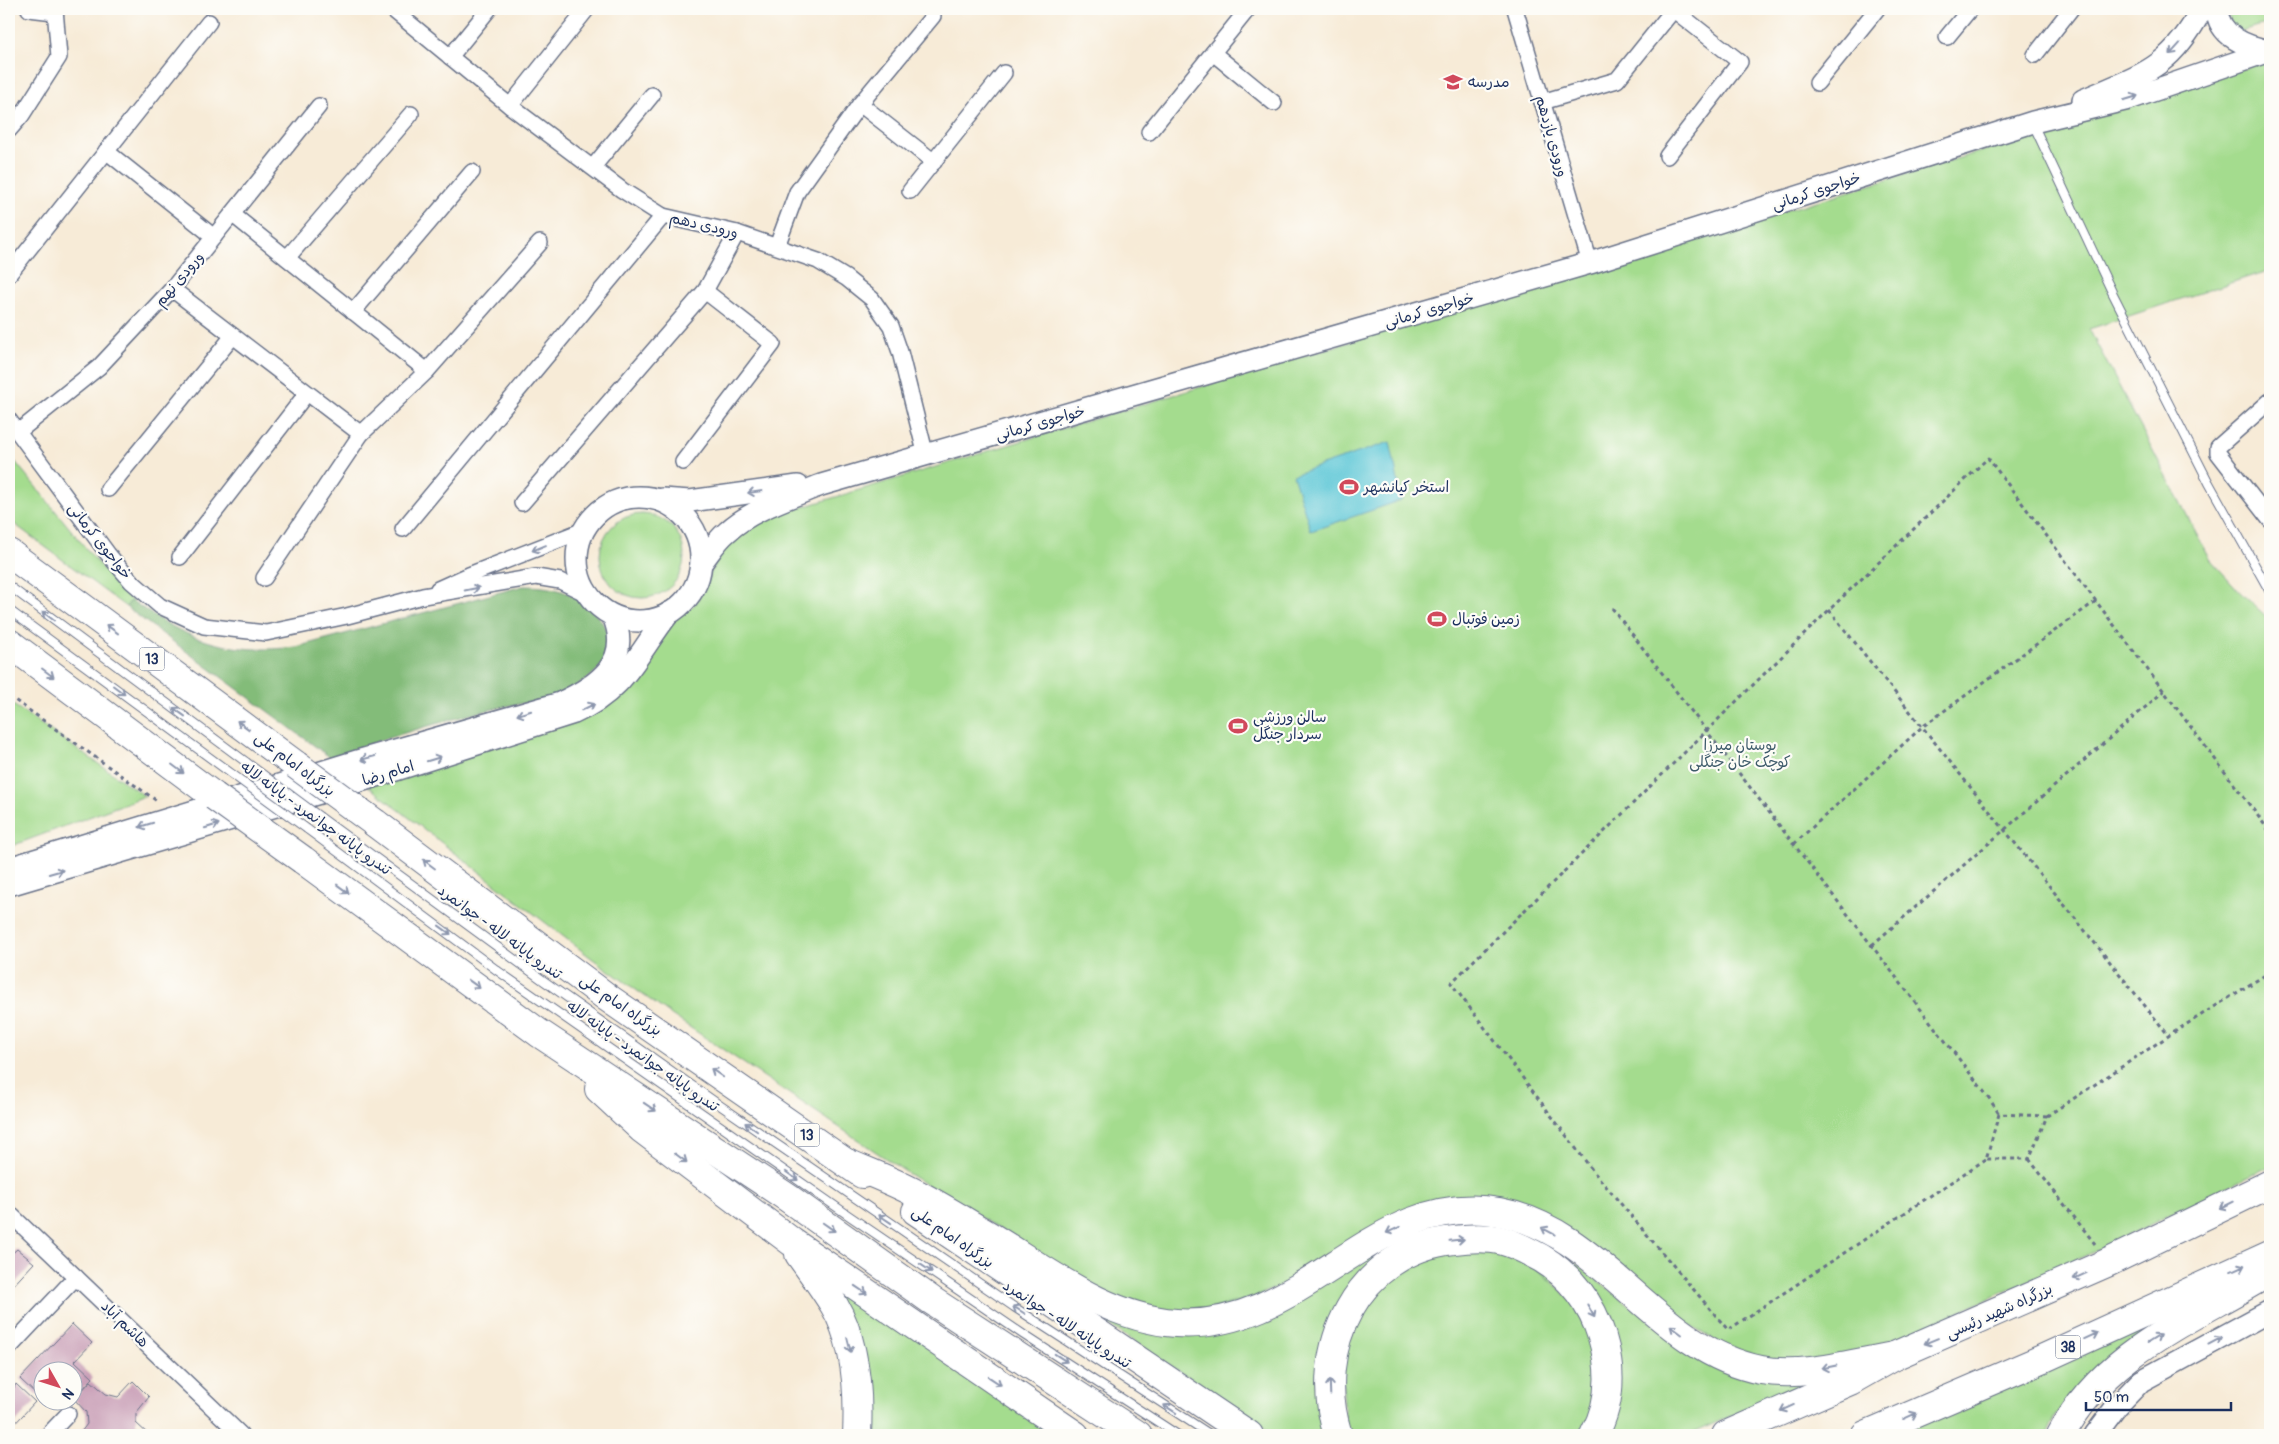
<svg xmlns="http://www.w3.org/2000/svg" width="2279" height="1444" viewBox="0 0 2279 1444" font-family="Pangolin,'Playpen Sans Arabic',sans-serif">
	<rect width="100%" height="100%" fill="#fdfcf7"/>
	<filter id="ink" filterUnits="userSpaceOnUse"><feTurbulence type="fractalNoise" baseFrequency=".02" numOctaves="2"/><feDisplacementMap in="SourceGraphic" scale="10" xChannelSelector="R" yChannelSelector="G"/><feConvolveMatrix kernelMatrix="1 2 1 2 8 2 1 2 1" color-interpolation-filters="sRGB"/></filter>
	<filter id="wash" filterUnits="userSpaceOnUse"><feTurbulence type="fractalNoise" baseFrequency=".0096" numOctaves="4" result="noise"/><feDisplacementMap in="SourceGraphic" scale="20" xChannelSelector="R" yChannelSelector="G"/><feGaussianBlur stdDeviation="1.12" result="paint"/><feColorMatrix in="noise" values="0 0 0 0 0 0 0 0 0 0 0 0 0 0 0 0 0 1.4 0 .05"/><feComposite in="paint" operator="in"/></filter>
	<g filter="url(#wash)">
		<rect width="100%" height="100%" fill="#f7ebd7"/>
		<g fill="#a4dc8e" stroke="#608676">
			<polygon points="2228,9 2270,9 2270,23 2240,31 2234,29 2227,12"/>
			<path d="M2270 60V270L2089 329 2210 559 2242 594 2270 620V1166L2096 1251 1876 1349 1813 1364 1738 1355 1499 1204 1307 1275 1208 1316 1126 1306 909 1174 667 1012 590 957 368 786 523 736 694 605C709 587 711 561 727 544 737 534 752 527 763 519L2019 140Z"/>
			<polygon points="9,454 107,574 131,600 126,607 9,520"/>
			<circle cx="642" cy="556" r="42"/>
			<polygon points="9,702 145,796 9,847"/>
			<polygon points="1451,1218 1533,1231 1656,1325 1824,1375 1688,1435 1601,1435 1601,1311 1470,1229 1346,1301 1330,1435 1276,1435 1080,1306 1146,1326 1323,1279"/>
			<polygon points="1452,1247 1524,1257 1580,1307 1601,1374 1587,1435 1346,1435 1340,1348 1372,1287"/>
			<polygon points="822,1271 1064,1435 864,1435"/>
			<polygon points="2212,1290 2076,1390 2056,1416 2047,1435 1892,1435"/>
		</g>
		<path fill="#83bc79" stroke="#4f766c" d="M523 586C546 586 568 589 586 605 636 647 596 682 550 698 538 702 525 703 513 705 492 709 471 714 450 720 410 731 370 743 331 758L126 607 131 600C186 640 227 655 296 647Z"/>
		<polygon fill="#5dc7d7" stroke="#3c7b9a" points="1390,442 1402,500 1311,531 1293,475"/>
		<g id="blocks">
			<g fill="#c89db6">
				<polygon points="17,1249 34,1263 9,1290 9,1256"/>
				<polygon points="72,1324 92,1343 75,1361 93,1378 75,1397 72,1395 72,1372 42,1372 42,1390 37,1395 20,1379"/>
				<polygon points="91,1381 106,1394 118,1397 133,1381 149,1397 136,1413 136,1423 149,1435 85,1435 81,1432 87,1424 86,1412 74,1399"/>
				<polygon points="16,1384 35,1402 9,1430 9,1391 11,1393"/>
			</g>
		</g>
	</g>
	<g filter="url(#ink)">
		<use href="#blocks" fill-opacity="0" stroke="#687188" stroke-width="1"/>
		<g fill="none" stroke-linecap="round" stroke-linejoin="round">
			<g stroke="#687188" stroke-width="10">
				<g id="lane">
					<polyline points="2033,124 2112,292 2209,483 2270,592"/>
					<polyline points="9,586 246,762"/>
					<polyline points="9,610 232,774"/>
					<polyline points="320,817 544,981 721,1106 1014,1307 1211,1435"/>
					<polyline points="307,829 498,971 848,1215 1024,1335 1178,1435"/>
				</g>
			</g>
			<g stroke="#687188" stroke-width="18">
				<g id="street">
					<polyline points="29,9 54,12"/>
					<polyline points="392,9 510,106 622,190 663,216 737,233 818,261 846,278 872,299 891,326 900,352 926,456"/>
					<polyline points="1515,9 1590,263"/>
					<polyline points="1947,37 1970,9"/>
					<polyline points="1213,53 1274,103"/>
					<polyline points="2035,55 2071,9"/>
					<polyline points="450,57 489,9"/>
					<polyline points="1817,83 1877,9"/>
					<polyline points="1542,102 1617,80 1674,9"/>
					<polyline points="860,104 934,162"/>
					<polyline points="510,106 587,9"/>
					<polyline points="9,130 22,115 59,57 55,9"/>
					<polyline points="1149,132 1248,9"/>
					<polyline points="106,151 214,237"/>
					<polyline points="1667,156 1740,62 1674,10"/>
					<polyline points="593,167 652,95"/>
					<polyline points="910,191 1004,73"/>
					<polyline points="232,214 427,371 361,434 264,578"/>
					<polyline points="777,246 797,192 860,104 933,16"/>
					<polyline points="287,258 411,114"/>
					<polyline points="9,274 209,22"/>
					<polyline points="172,289 361,434"/>
					<polyline points="353,312 472,172"/>
					<polyline points="427,371 540,243"/>
					<polyline points="2270,401 2218,447 2218,453 2270,520"/>
					<polyline points="9,420 108,554 131,581 160,606 204,626 266,633 347,616 423,596 536,577 560,581 587,594"/>
					<polyline points="18,432 99,367 172,289 319,106"/>
					<polyline points="683,462 773,344 705,291"/>
					<polyline points="108,489 233,336"/>
					<polyline points="522,503 705,291 737,233"/>
					<polyline points="403,529 663,216"/>
					<polyline points="180,557 307,393"/>
					<polyline points="438,589 469,575 584,530"/>
					<polyline points="9,1213 241,1435"/>
					<polyline points="9,1348 76,1277"/>
					<polyline points="48,1435 68,1414"/>
				</g>
			</g>
			<g stroke="#687188" stroke-width="24">
				<g id="secondary">
					<path d="M2217 9C2218 36 2246 47 2270 51"/>
					<path d="M2083 100C2143 74 2170 69 2202 9"/>
					<circle cx="639" cy="559" r="62"/>
					<polyline points="662,499 690,501 798,486"/>
					<path d="M702 562C710 552 717 540 727 532 752 509 789 498 821 485L1590 263 2033 122 2129 99 2269 51"/>
					<path d="M9 868 357 761 560 703C597 686 633 662 613 616"/>
					<path d="M9 885 377 776 574 713C625 691 637 654 669 613"/>
					<polyline points="2095,1435 2116,1407 2141,1381 2270,1311"/>
				</g>
			</g>
			<g stroke="#687188" stroke-width="30">
				<g id="highway">
					<polyline points="9,553 296,765"/>
					<polyline points="9,643 214,796"/>
					<polyline points="375,823 608,998 862,1174"/>
					<polyline points="303,860 539,1033 788,1198 931,1300 1138,1435"/>
					<polyline points="599,1089 642,1129 792,1242 1075,1435"/>
					<path d="M847 1163C871 1173 895 1182 917 1194 939 1205 961 1219 983 1232 1043 1267 1104 1318 1176 1323 1304 1332 1374 1189 1499 1212 1604 1231 1656 1350 1761 1370 1805 1378 1851 1363 1894 1356"/>
					<polyline points="916,1211 1249,1435"/>
					<path d="M799 1254C811 1271 823 1287 834 1305 856 1342 859 1393 857 1435"/>
					<path d="M1338 1435C1310 1349 1358 1250 1454 1240 1470 1238 1487 1237 1503 1241 1516 1244 1529 1252 1541 1258 1570 1275 1592 1304 1602 1337 1612 1370 1611 1404 1594 1435"/>
					<polyline points="1726,1435 1850,1381 1894,1356 2109,1262 2270,1184"/>
					<polyline points="1865,1435 2042,1359 2270,1255"/>
					<path d="M2061 1435C2102 1356 2183 1323 2256 1280L2270 1269"/>
				</g>
			</g>
			<g stroke="#687188" stroke-width="3" stroke-dasharray="4 4" stroke-linecap="butt">
				<polyline points="1612,608 1989,1098 1999,1114"/>
				<polyline points="1829,610 2169,1036"/>
				<polyline points="9,696 157,801"/>
				<polyline points="1794,844 1922,727 2096,601"/>
				<polyline points="1872,945 2164,691"/>
				<polyline points="2047,1116 1999,1114 1986,1159 2029,1159 2047,1116 2182,1027 2270,972"/>
				<polyline points="1986,1159 1728,1330 1593,1171 1451,983 1829,610 1988,458 2270,832"/>
				<polyline points="2029,1159 2095,1244"/>
			</g>
			<use href="#lane" stroke="#fff" stroke-width="8"/>
			<use href="#street" stroke="#fff" stroke-width="15"/>
			<use href="#secondary" stroke="#fff" stroke-width="21"/>
			<use href="#highway" stroke="#fff" stroke-width="28"/>
			<g stroke="#687188" stroke-width="10" stroke-linecap="butt">
				<g id="lane-bridge">
					<polyline points="246,762 320,817"/>
					<polyline points="232,774 307,829"/>
				</g>
			</g>
			<g stroke="#687188" stroke-width="30" stroke-linecap="butt">
				<g id="highway-bridge">
					<polyline points="296,765 375,823"/>
					<polyline points="214,796 303,860"/>
				</g>
			</g>
			<use href="#lane-bridge" stroke="#fff" stroke-width="8"/>
			<use href="#highway-bridge" stroke="#fff" stroke-width="28"/>
		</g>
		<defs><path id="oneway-shaft" d="M-6 0H5M1.5-3L5.5 0L1.5 3" fill="none" stroke-width="1.6" stroke-linecap="round" stroke-linejoin="round" transform="scale(1.25)"/></defs>
		<g stroke="#8d97ae">
			<use href="#oneway-shaft" transform="translate(2175 49) rotate(132)"/>
			<use href="#oneway-shaft" transform="translate(2131 98) rotate(-17)"/>
			<use href="#oneway-shaft" transform="translate(755 492) rotate(172)"/>
			<use href="#oneway-shaft" transform="translate(539 548) rotate(158)"/>
			<use href="#oneway-shaft" transform="translate(472 589) rotate(-11)"/>
			<use href="#oneway-shaft" transform="translate(48 616) rotate(-143)"/>
			<use href="#oneway-shaft" transform="translate(112 629) rotate(-144)"/>
			<use href="#oneway-shaft" transform="translate(48 673) rotate(37)"/>
			<use href="#oneway-shaft" transform="translate(119 690) rotate(37)"/>
			<use href="#oneway-shaft" transform="translate(588 707) rotate(-26)"/>
			<use href="#oneway-shaft" transform="translate(179 712) rotate(-144)"/>
			<use href="#oneway-shaft" transform="translate(524 713) rotate(163)"/>
			<use href="#oneway-shaft" transform="translate(243 725) rotate(-144)"/>
			<use href="#oneway-shaft" transform="translate(368 758) rotate(165)"/>
			<use href="#oneway-shaft" transform="translate(434 759) rotate(-17)"/>
			<use href="#oneway-shaft" transform="translate(178 769) rotate(37)"/>
			<use href="#oneway-shaft" transform="translate(146 825) rotate(163)"/>
			<use href="#oneway-shaft" transform="translate(212 826) rotate(-17)"/>
			<use href="#oneway-shaft" transform="translate(429 864) rotate(-143)"/>
			<use href="#oneway-shaft" transform="translate(56 872) rotate(-16)"/>
			<use href="#oneway-shaft" transform="translate(343 889) rotate(36)"/>
			<use href="#oneway-shaft" transform="translate(445 930) rotate(36)"/>
			<use href="#oneway-shaft" transform="translate(474 984) rotate(36)"/>
			<use href="#oneway-shaft" transform="translate(717 1073) rotate(-145)"/>
			<use href="#oneway-shaft" transform="translate(650 1107) rotate(34)"/>
			<use href="#oneway-shaft" transform="translate(751 1127) rotate(-145)"/>
			<use href="#oneway-shaft" transform="translate(681 1158) rotate(37)"/>
			<use href="#oneway-shaft" transform="translate(792 1176) rotate(35)"/>
			<use href="#oneway-shaft" transform="translate(2226 1205) rotate(154)"/>
			<use href="#oneway-shaft" transform="translate(885 1219) rotate(-146)"/>
			<use href="#oneway-shaft" transform="translate(829 1227) rotate(35)"/>
			<use href="#oneway-shaft" transform="translate(1393 1230) rotate(156)"/>
			<use href="#oneway-shaft" transform="translate(1548 1231) rotate(-152)"/>
			<use href="#oneway-shaft" transform="translate(1457 1240) rotate(-6)"/>
			<use href="#oneway-shaft" transform="translate(926 1268) rotate(34)"/>
			<use href="#oneway-shaft" transform="translate(2238 1268) rotate(-24)"/>
			<use href="#oneway-shaft" transform="translate(2080 1276) rotate(156)"/>
			<use href="#oneway-shaft" transform="translate(861 1290) rotate(34)"/>
			<use href="#oneway-shaft" transform="translate(1019 1310) rotate(-148)"/>
			<use href="#oneway-shaft" transform="translate(1591 1311) rotate(61)"/>
			<use href="#oneway-shaft" transform="translate(1676 1330) rotate(-143)"/>
			<use href="#oneway-shaft" transform="translate(2091 1336) rotate(-24)"/>
			<use href="#oneway-shaft" transform="translate(2154 1339) rotate(-32)"/>
			<use href="#oneway-shaft" transform="translate(1931 1341) rotate(158)"/>
			<use href="#oneway-shaft" transform="translate(2215 1341) rotate(-28)"/>
			<use href="#oneway-shaft" transform="translate(849 1345) rotate(76)"/>
			<use href="#oneway-shaft" transform="translate(1061 1358) rotate(33)"/>
			<use href="#oneway-shaft" transform="translate(1829 1367) rotate(169)"/>
			<use href="#oneway-shaft" transform="translate(995 1381) rotate(34)"/>
			<use href="#oneway-shaft" transform="translate(1330 1387) rotate(-92)"/>
			<use href="#oneway-shaft" transform="translate(1787 1408) rotate(156)"/>
			<use href="#oneway-shaft" transform="translate(1170 1409) rotate(-147)"/>
			<use href="#oneway-shaft" transform="translate(1910 1416) rotate(-24)"/>
		</g>
	</g>
	<defs>
		<g id="school-bare" transform="scale(1.5)"><path d="M0-5L7-2L0 1L-7-2ZM-4 1L0 2.5L4 1V4Q0 6-4 4Z" fill="#d1495b" stroke="#fdfcf7" stroke-width="2.5" paint-order="stroke"/></g>
		<g id="stadium-bare" transform="scale(1.5)"><path d="M0-5a6.5 5 0 1 0 0 10a6.5 5 0 1 0 0-10ZM-3.5-1.8h7v3.6h-7Z" fill="#d1495b" stroke="#fdfcf7" stroke-width="2.5" paint-order="stroke"/></g>
	</defs>
	<g fill-rule="evenodd">
		<use href="#school-bare" x="1453" y="82"/>
		<use href="#stadium-bare" x="1349" y="487"/>
		<use href="#stadium-bare" x="1437" y="619"/>
		<use href="#stadium-bare" x="1238" y="726"/>
	</g>
	<g text-anchor="middle" stroke-width="4.5" stroke-linejoin="round" paint-order="stroke">
		<g fill="#fdfcf7" stroke="#5f6c8c" stroke-width="1">
			<rect x="139.5" y="647.5" width="25" height="23" rx="4"/>
			<rect x="794.5" y="1123.5" width="25" height="23" rx="4"/>
			<rect x="2055.5" y="1335.5" width="25" height="23" rx="4"/>
		</g>
		<g font-size="14" font-weight="bold" fill="#1b2f5e">
			<text x="152" y="664">13</text>
			<text x="807" y="1140">13</text>
			<text x="2068" y="1352">38</text>
		</g>
		<g font-size="15" fill="#1b2f5e" stroke="#fdfcf7" text-anchor="start">
			<text x="1468" y="87">مدرسه</text>
			<text x="1364" y="492">استخر کیانشهر</text>
			<text x="1452" y="624">زمین فوتبال</text>
			<text x="1253" y="722">سالن ورزشی<tspan x="1253" dy="17">سردار جنگل</tspan></text>
		</g>
		<g font-size="15" fill="#1b2f5e" stroke="#fdfcf7">
			<text transform="translate(1552 136) rotate(74)" y="5">ورودی یازدهم</text>
			<text transform="translate(1816 191) rotate(-18)" y="5">خواجوی کرمانی</text>
			<text transform="translate(704 225) rotate(13)" y="5">ورودی دهم</text>
			<text transform="translate(179 279) rotate(-50)" y="5">ورودی نهم</text>
			<text transform="translate(1429 310) rotate(-16)" y="5">خواجوی کرمانی</text>
			<text transform="translate(1040 423) rotate(-16)" y="5">خواجوی کرمانی</text>
			<text transform="translate(100 541) rotate(52)" y="5">خواجوی کرمانی</text>
			<text transform="translate(295 764) rotate(37)" y="5">بزرگراه امام علی</text>
			<text transform="translate(388 773) rotate(-17)" y="5">امام رضا</text>
			<text transform="translate(316 818) rotate(36)" y="5">تندرو پایانه جوانمرد - پایانه لاله</text>
			<text transform="translate(500 932) rotate(36)" y="5">تندرو پایانه لاله - جوانمرد</text>
			<text transform="translate(621 1005) rotate(35)" y="5">بزرگراه امام علی</text>
			<text transform="translate(643 1056) rotate(35)" y="5">تندرو پایانه جوانمرد - پایانه لاله</text>
			<text transform="translate(953 1237) rotate(35)" y="5">بزرگراه امام علی</text>
			<text transform="translate(1999 1311) rotate(-24)" y="5">بزرگراه شهید رئیسی</text>
			<text transform="translate(125 1324) rotate(44)" y="5">هاشم آباد</text>
			<text transform="translate(1067 1324) rotate(33)" y="5">تندرو پایانه لاله - جوانمرد</text>
		</g>
		<g font-size="15" fill="#3d5a6a" stroke="#fdfcf7">
			<text x="1740" y="750">بوستان میرزا<tspan x="1740" dy="17">کوچک خان جنگلی</tspan></text>
		</g>
	</g>
	<rect width="2279" height="1444" fill="none" stroke="#fdfcf7" stroke-width="30"/>
	<g transform="translate(58 1386) rotate(129)"><circle r="24" fill="#fdfcf7" stroke="#a3aaba"/>
	<path d="M0-4L9 19L0 12L-9 19Z" fill="#d1495b"/>
	<text y="-8" font-size="14" font-weight="bold" text-anchor="middle" fill="#1b2f5e">N</text>
	</g>
	<path d="M2086 1402v8h145v-8" fill="none" stroke="#1b2f5e" stroke-width="2.5"/>
	<text x="2094" y="1402" font-size="15" fill="#1b2f5e" stroke="#fdfcf7" stroke-width="4" paint-order="stroke">50 m</text>
</svg>
